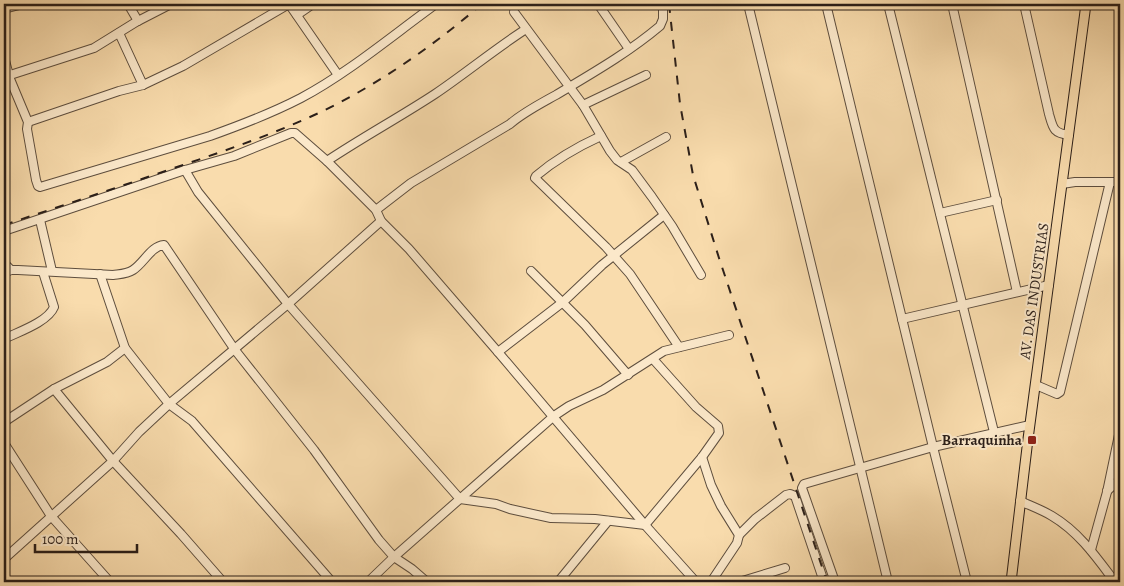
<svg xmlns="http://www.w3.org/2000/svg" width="1124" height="586" viewBox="0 0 1124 586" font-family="Alegreya,serif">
	<rect width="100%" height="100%" fill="#f9dcad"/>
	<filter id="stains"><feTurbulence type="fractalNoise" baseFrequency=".004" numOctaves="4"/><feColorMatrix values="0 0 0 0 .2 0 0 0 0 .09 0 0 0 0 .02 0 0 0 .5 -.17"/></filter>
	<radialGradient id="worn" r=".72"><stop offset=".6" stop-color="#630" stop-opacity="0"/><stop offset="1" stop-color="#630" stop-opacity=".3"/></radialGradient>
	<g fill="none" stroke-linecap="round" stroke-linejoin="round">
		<g stroke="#5e4e3e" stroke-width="10">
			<g id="minor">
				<polyline points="128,4 138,21"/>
				<polyline points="289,4 338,75"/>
				<polyline points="598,4 629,49"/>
				<polyline points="748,4 888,582"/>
				<polyline points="826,4 933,447 967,582"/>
				<polyline points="888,4 994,432"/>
				<polyline points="952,4 1017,292"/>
				<path d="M1024 4 1049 114C1053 128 1053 133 1069 135"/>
				<polyline points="4,9 23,4"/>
				<polyline points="514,12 583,105 610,151 617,160 632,170 652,197 672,226 701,275"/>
				<polyline points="297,15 313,4"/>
				<polyline points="119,33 143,85"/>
				<path d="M4 57 10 79 28 122 27 129 36 180 38 186 40 187 210 136C241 125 272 113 301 98 348 73 393 35 436 4"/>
				<polyline points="4,77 94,48 136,22 171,4"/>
				<polyline points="583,105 646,75"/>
				<polyline points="28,122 119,91 143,85 183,66 289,4"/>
				<path d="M601 136C577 147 556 159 536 176L535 178 606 247 630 274 679 347"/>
				<path d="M327 161C363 137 400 117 435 94 466 73 495 49 526 29"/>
				<polyline points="621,162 666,137"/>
				<polyline points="185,170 198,192 288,304 460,499 496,504 510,509 551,518 595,519 645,525 702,457 719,433 718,426 696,407 653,359"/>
				<polyline points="1062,184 1075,182 1120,182"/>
				<path d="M376 210 411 183 510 124C524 112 540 104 556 95 591 74 628 53 660 26L663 19V4"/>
				<polyline points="940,213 997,200"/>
				<polyline points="40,220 52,271"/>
				<polyline points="4,231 185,170 234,156 291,133 295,133 327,161 376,210 381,221 409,249 498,352 645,525 696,582"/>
				<polyline points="4,263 11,270"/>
				<polyline points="531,271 585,325 628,375"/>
				<path d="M4 273 11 270H18L113 275C120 274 127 274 133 270 144 263 151 246 164 245L235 350 314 450 379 540 394 557 412 569 427 582"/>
				<polyline points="100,274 125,348 169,404 192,421 332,582"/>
				<polyline points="902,319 1049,285"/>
				<path d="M4 339C18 332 48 322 54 307L43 272"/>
				<polyline points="498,352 563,302 602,265 664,215"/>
				<polyline points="1036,385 1057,394 1060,392 1110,182"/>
				<polyline points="54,389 113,461 181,534 223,582"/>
				<polyline points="4,422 54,389 107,362 125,348"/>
				<polyline points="4,443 51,516 110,582"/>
				<polyline points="702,457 711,485 721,506 739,535 737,543 711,582"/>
				<polyline points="1107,491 1120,479"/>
				<path d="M1020 501C1031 506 1042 510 1052 516 1079 532 1097 558 1115 582"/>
				<polyline points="739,535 755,519 786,495 790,494 795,496 824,582"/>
				<polyline points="1091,550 1107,492 1120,430"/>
				<polyline points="4,559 113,461 139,432 169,404 288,304 381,221"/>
				<polyline points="368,582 394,557 554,416 569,406 603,390 664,351 729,335"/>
				<polyline points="558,582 608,521"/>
				<polyline points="739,582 785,568"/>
				<polyline points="835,582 802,488 804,484 933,447 1030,425"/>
			</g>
		</g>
		<g stroke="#2b1f19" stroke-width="11">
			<polyline id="major" points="1011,582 1028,439 1086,4"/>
		</g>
		<use href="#minor" stroke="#fbe8ca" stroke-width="8"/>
		<use href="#major" stroke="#f9dcad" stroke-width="9"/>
		<g stroke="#2b1f19" stroke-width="2" stroke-dasharray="9 9" stroke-linecap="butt">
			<polyline points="669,4 680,104 693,175 719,258 827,582"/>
			<path d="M4 225C61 206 119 187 177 167 227 150 277 133 325 110 382 82 434 45 482 4"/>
		</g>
	</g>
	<rect fill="#8f2418" stroke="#fbe8ca" stroke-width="2" x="1027" y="435" width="10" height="10" rx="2.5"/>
	<g text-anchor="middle" stroke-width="4" stroke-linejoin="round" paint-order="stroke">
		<g font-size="15" fill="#2b1f19" stroke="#fbe8ca">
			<text transform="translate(1034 291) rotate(-82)" y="5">AV. DAS INDUSTRIAS</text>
		</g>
		<g font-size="15" font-weight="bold" fill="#2b1f19" stroke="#fbe8ca" text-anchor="end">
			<text x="1022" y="445">Barraquinha</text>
		</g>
	</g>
	<rect width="1124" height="586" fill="none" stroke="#f9dcad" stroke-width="20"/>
	<rect x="5" y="5" width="1114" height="576" fill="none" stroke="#2b1f19" stroke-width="2.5"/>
	<rect x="10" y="10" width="1104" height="566" fill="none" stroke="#2b1f19"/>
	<path d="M35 544v8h102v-8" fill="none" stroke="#2b1f19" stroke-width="2.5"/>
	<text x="42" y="544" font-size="15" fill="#2b1f19" stroke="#fbe8ca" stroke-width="4" paint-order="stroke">100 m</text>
	<rect width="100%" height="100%" filter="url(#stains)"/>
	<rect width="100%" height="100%" fill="url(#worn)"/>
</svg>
